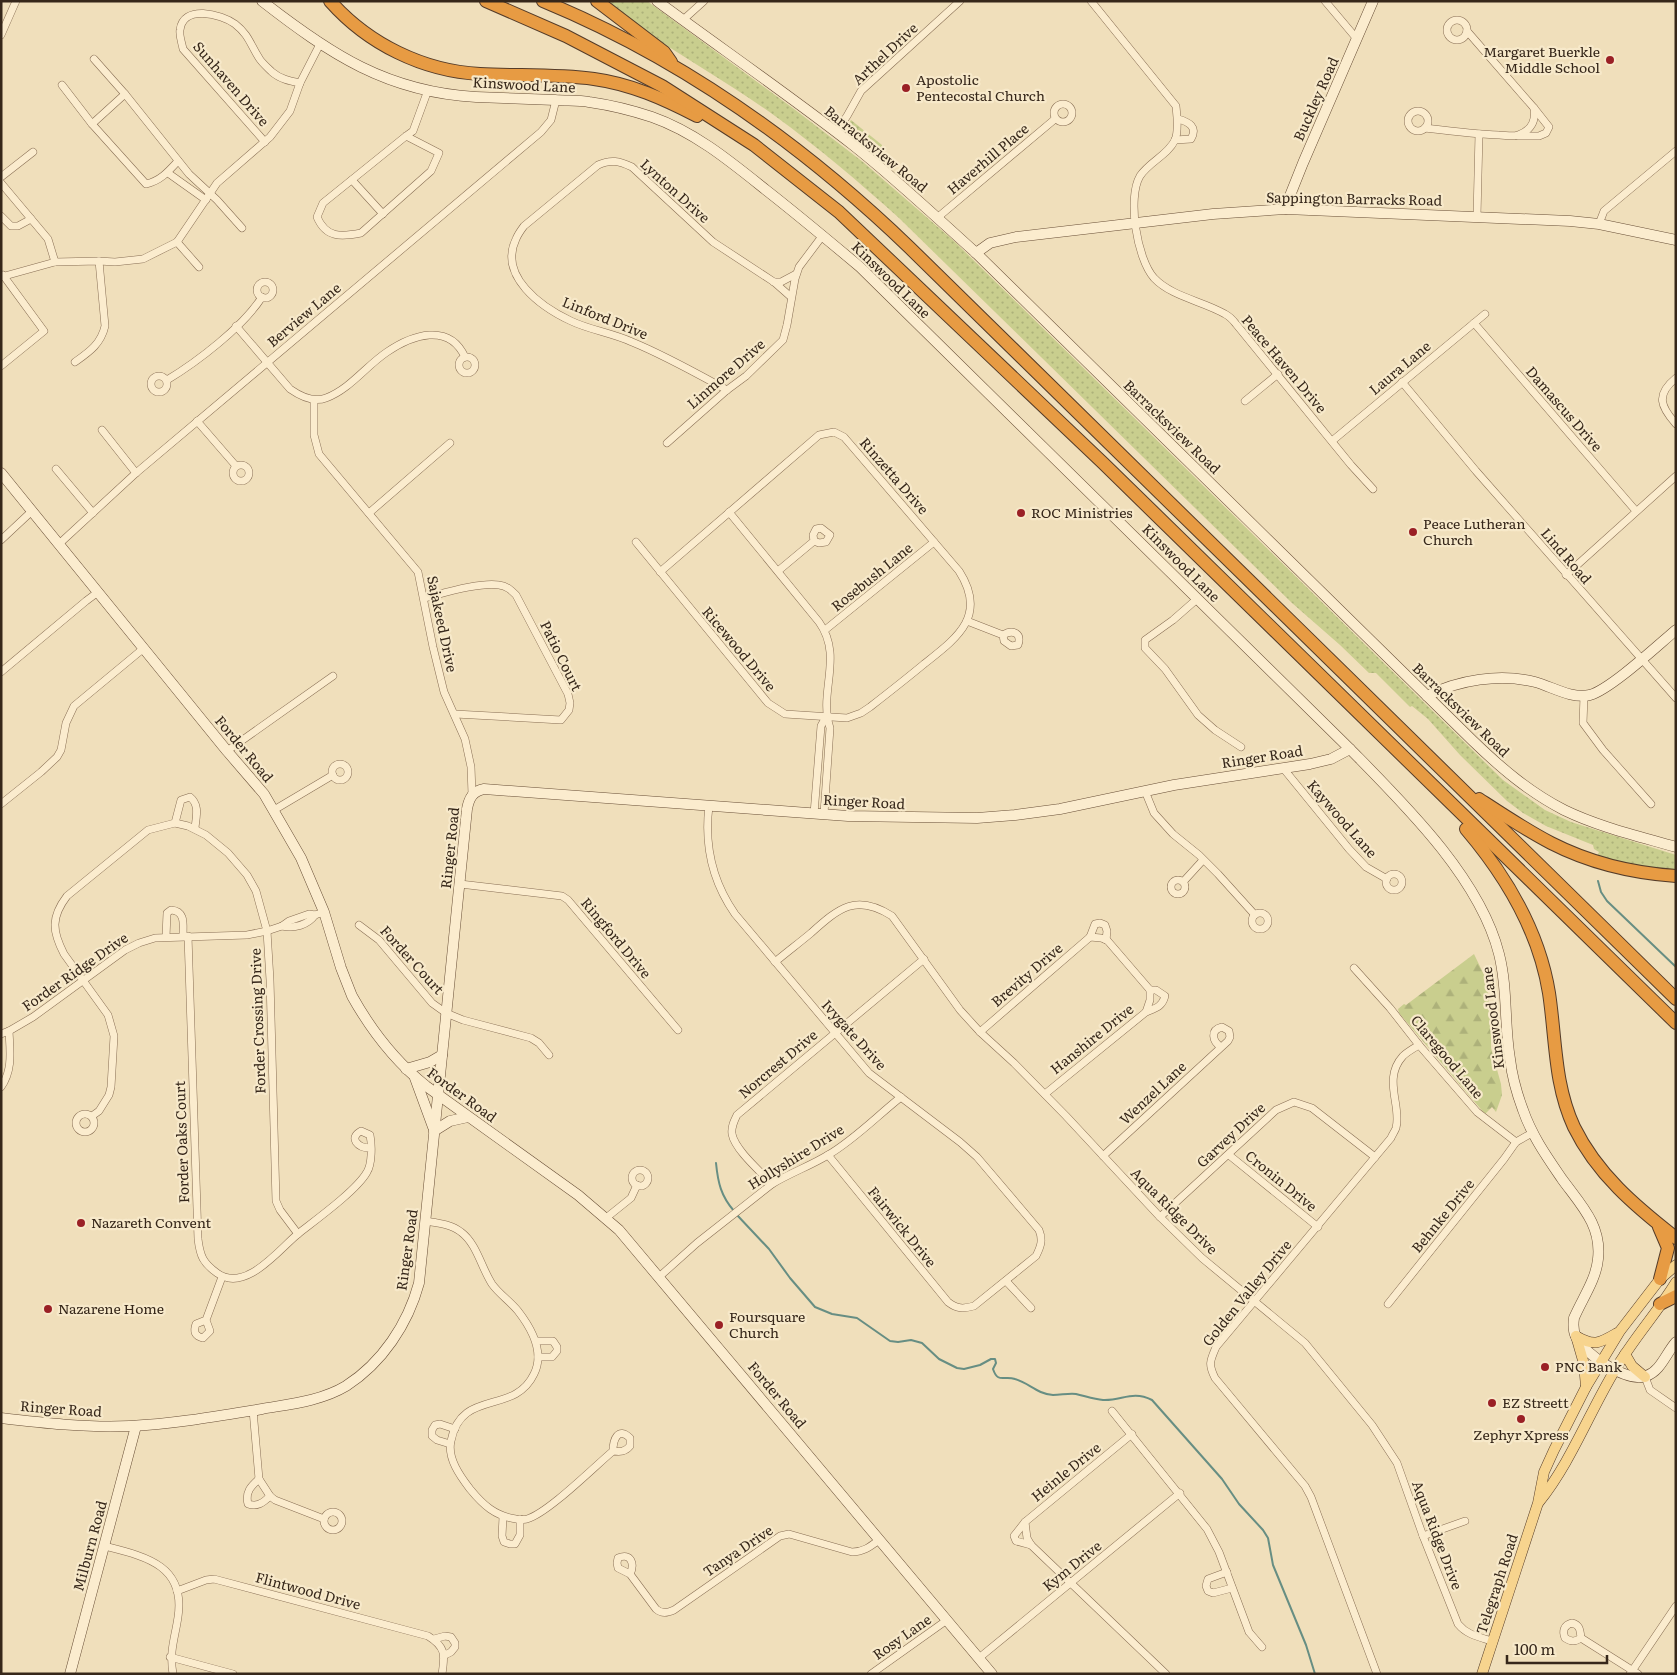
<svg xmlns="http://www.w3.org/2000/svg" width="1677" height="1675" viewBox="0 0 1677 1675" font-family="Literata,serif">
	<defs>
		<pattern id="grass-dots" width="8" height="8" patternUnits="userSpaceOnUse" patternTransform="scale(1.25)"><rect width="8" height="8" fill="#c9ce8e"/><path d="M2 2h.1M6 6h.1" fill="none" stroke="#adb17a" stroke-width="1.8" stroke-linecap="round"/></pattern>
		<pattern id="forest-firs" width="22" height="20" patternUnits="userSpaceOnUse" patternTransform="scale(1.25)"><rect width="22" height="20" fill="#c9ce8e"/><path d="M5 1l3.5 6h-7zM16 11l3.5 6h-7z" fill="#adb17a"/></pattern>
	</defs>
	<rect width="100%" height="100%" fill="#f0dfbb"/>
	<g fill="url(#grass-dots)">
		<path d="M605 1H647L794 109 863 162 954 241 1503 780 1545 810 1571 822 1676 855V871L1646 868 1597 856 1599 852 1594 849 1593 845 1546 826 1523 813 1507 801 1460 755 1428 719 1412 706 1410 707 1376 673H1369L1340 645 1292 603 899 218C859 182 819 148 775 116 735 87 692 63 651 35 635 25 620 13 605 1Z"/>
		<polygon points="851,120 882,145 882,147 879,151 870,151 850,135 847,127"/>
	</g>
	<polygon fill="url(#forest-firs)" points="1474,954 1486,979 1491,1019 1491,1048 1501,1084 1502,1095 1496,1112 1492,1107 1485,1114 1399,1013 1398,1009 1404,1004 1406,1005"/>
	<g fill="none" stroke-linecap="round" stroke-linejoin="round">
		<g stroke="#678e83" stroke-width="2">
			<polyline points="1598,881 1601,892 1607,901 1676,967"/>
			<path d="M716 1163C718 1183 721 1196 734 1211"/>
			<path d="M737 1215 769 1249 790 1278 815 1307 832 1314 857 1318 890 1341 898 1342 911 1340 922 1343 939 1359 957 1368 964 1369 980 1365 991 1359H995L996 1363 993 1369C998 1384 1004 1375 1015 1379 1029 1383 1037 1394 1053 1395 1061 1395 1069 1393 1076 1394 1085 1396 1094 1399 1103 1400 1122 1401 1132 1390 1152 1400L1222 1479 1239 1504 1263 1530 1268 1538 1273 1565 1306 1645 1315 1674"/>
		</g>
		<g stroke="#886e54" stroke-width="8">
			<g id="street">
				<path d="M1091 1 1176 106C1177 116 1179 131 1175 140 1168 155 1149 162 1140 176 1127 198 1137 259 1154 278 1172 297 1203 301 1225 314 1229 316 1233 320 1236 324L1351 465 1373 489"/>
				<polyline points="1325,1 1357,39"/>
				<polyline points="683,20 704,1"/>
				<circle cx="1457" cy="30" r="10"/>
				<polyline points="1,35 16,1"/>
				<polyline points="94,59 125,94 189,174 217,200 242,228"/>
				<path d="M62 85 92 124 146 184C160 181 168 172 178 161"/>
				<circle cx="1063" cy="113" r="9"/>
				<circle cx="1418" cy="121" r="10"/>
				<polyline points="92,124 125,94"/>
				<path d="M1425 128C1450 131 1474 134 1499 135 1505 135 1513 137 1518 135 1531 131 1536 121 1534 108L1467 31"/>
				<polyline points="836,132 847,116 861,91 960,1"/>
				<path d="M406 136 439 153 431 171 361 233C341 237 326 238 317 217L323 203 406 136 413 131 428 90"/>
				<polyline points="1518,136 1539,136 1546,133 1549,127 1534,108"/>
				<path d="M1175 140 1191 139C1198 127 1189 122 1178 119"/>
				<path d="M265 142 183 49C182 43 179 36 180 30 183 4 221 14 235 24 249 35 250 44 259 58 262 63 268 68 272 72 280 79 290 81 300 83"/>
				<polyline points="168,173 206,200"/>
				<polyline points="1,177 33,152"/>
				<polyline points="352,180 383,214"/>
				<polyline points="1,183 48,239 55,262"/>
				<polyline points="1,216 11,226 18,226 31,219"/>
				<polyline points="1477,216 1479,134"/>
				<polyline points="937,218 1055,119"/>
				<polyline points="1599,224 1604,211 1676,151"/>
				<polyline points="177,242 199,267"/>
				<polyline points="1,277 55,262 99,261 115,262 143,259 177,242 217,183 270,137 290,111 300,83 320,44"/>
				<circle cx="265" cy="290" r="8"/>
				<polyline points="774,282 781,282 796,274"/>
				<polyline points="1474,323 1636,511"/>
				<path d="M236 326 290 389C300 396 313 403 326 398 350 389 366 366 387 352 412 335 449 322 465 357"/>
				<circle cx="467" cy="365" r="8"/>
				<path d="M75 362C89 352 101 344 105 326L99 261"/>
				<polyline points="1,366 44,331 3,275"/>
				<circle cx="159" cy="384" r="8"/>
				<path d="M1676 378C1655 395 1661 407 1676 424"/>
				<path d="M167 380C197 362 243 327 262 297"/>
				<polyline points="1402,382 1476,471 1676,698"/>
				<path d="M727 390C696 373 664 355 632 342 612 333 590 330 571 321 541 307 498 276 516 239 518 234 521 230 524 226L598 165C611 159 619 161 632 167L713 242 774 282 791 297"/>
				<polyline points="314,400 314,435 319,454 418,572 433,647 444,692 465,739 471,767 472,794"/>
				<polyline points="1245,401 1278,374"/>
				<polyline points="197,421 236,466"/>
				<polyline points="102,430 136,473"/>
				<polyline points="1332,441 1485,314"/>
				<polyline points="667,443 727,390 746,376 783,340 787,325 795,279 799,267 823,235"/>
				<circle cx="241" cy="473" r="8"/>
				<polyline points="56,469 93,513"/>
				<path d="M729 512 819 622C844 657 818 692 830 728L824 814"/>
				<polyline points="369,513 450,443"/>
				<polyline points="1,540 32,511"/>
				<path d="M636 542 768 703 785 714 847 718 861 713 870 707C888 693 906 679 924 664 957 638 988 616 959 571L844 437 834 432 819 435 660 572"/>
				<polyline points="59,544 136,473 541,132 551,120 556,100"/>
				<polyline points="778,571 814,541 813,535 816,529 821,528 830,535 826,542 819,543 814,541"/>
				<polyline points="1566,575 1676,476"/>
				<path d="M424 598C444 593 480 582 499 585 507 586 511 590 516 595L568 694 570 703 569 710 561 720 455 714"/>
				<polyline points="1197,599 1173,620 1145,640 1145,648 1165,669 1198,715 1215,730 1241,747"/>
				<path d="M967 621 1003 635 1004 641 1011 646 1018 645C1022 633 1013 629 1003 635"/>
				<polyline points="825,630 934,542"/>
				<polyline points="1,672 86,601 98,592"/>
				<polyline points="1584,696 1583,723 1603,750 1651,804"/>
				<polyline points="227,751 333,676"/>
				<circle cx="340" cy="772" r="8"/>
				<polyline points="1283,768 1349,849 1366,867 1387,879"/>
				<polyline points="1145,791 1154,813 1173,834 1199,855 1218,874 1255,915"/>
				<polyline points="1,804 41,772 57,757 61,750 66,723 74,706 144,648"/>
				<path d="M709 806C704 846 712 881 735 914L869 1073 960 1142 977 1157 1039 1230C1043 1240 1041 1246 1036 1256L974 1306C963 1309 957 1309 948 1302L828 1155"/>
				<polyline points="274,810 333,775"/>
				<polyline points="814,814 821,726 826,717"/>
				<path d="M175 823 181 800 190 797C200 805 196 817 195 828"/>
				<circle cx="1394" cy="882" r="8"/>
				<circle cx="1178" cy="887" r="7"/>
				<polyline points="1183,882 1203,860"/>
				<polyline points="460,884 562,896 568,900 678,1030"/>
				<circle cx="1260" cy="921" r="8"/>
				<polyline points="359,925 379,940 432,1003 446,1013 463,1020 531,1038 539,1043 549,1055"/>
				<path d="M282 926C294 929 308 925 315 915"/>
				<path d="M188 936 198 1239C200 1256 203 1263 217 1273 246 1294 280 1248 299 1233 317 1219 357 1190 367 1172 372 1164 372 1145 370 1135L361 1131C348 1138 358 1148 370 1148"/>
				<path d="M166 937 167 913 171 910C186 911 183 925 183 936"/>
				<polyline points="1090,937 1095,924 1100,923 1105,925 1107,931 1106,940"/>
				<path d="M775 962C787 952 799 943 811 933 839 908 856 893 892 916L960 1010 980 1032 1014 1063 1066 1116 1160 1217 1202 1258 1305 1343 1372 1425 1397 1463 1423 1536 1458 1624C1467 1635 1479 1637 1492 1641"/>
				<polyline points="1354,968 1390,1008 1419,1045 1477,1112 1516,1142"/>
				<path d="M1146 1012C1156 1008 1162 1007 1165 996L1156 990H1150"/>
				<polyline points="980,1032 1090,937 1101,938 1107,940 1150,990 1150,1000 1146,1012 1045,1094"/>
				<polyline points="1,1034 9,1031 33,1017 125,950 139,943 155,938 247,935 267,931 282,926 289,921 309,914 315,915 324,912"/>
				<path d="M1 1087C13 1070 10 1051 9 1031"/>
				<circle cx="85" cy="1123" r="9"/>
				<path d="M92 1116 99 1111 109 1095 111 1087 114 1036 108 1015 64 954C52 931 51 917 67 896L148 830 175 823 188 826 206 835 228 853 247 875 256 891 267 931 270 980 276 1201 280 1210 298 1234"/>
				<polyline points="1229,1155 1318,1227"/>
				<path d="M1103 1156 1228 1041 1230 1037 1229 1031 1222 1027C1210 1030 1212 1041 1221 1047"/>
				<circle cx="640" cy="1178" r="8"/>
				<path d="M772 1184C761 1172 735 1150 732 1134 731 1127 734 1121 737 1115L924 959"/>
				<polyline points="1160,1217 1276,1110 1294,1102 1312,1108 1375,1157"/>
				<polyline points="606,1218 631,1198 637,1185"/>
				<path d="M425 1221C438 1223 451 1224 461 1232 477 1244 481 1267 492 1284 499 1294 510 1301 518 1311 532 1329 545 1352 534 1374 514 1416 461 1388 451 1441 447 1458 460 1476 470 1489 483 1505 495 1516 516 1519 519 1519 524 1520 527 1519 548 1513 594 1467 613 1451 620 1452 625 1452 630 1446V1438C618 1426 613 1440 613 1451"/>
				<path d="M659 1277 697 1243 772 1184C790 1173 810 1166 828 1155 854 1140 877 1116 901 1097"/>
				<polyline points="1006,1281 1031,1308"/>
				<polyline points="1388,1304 1504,1159 1516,1142 1532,1133"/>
				<path d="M206 1320 210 1331 203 1338C195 1336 193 1332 196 1324L206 1320 222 1277"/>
				<polyline points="536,1341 553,1341 557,1347 557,1351 552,1357 538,1357"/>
				<polyline points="1645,1377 1650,1390 1676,1408"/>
				<polyline points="253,1410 259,1479 270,1496 275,1500 324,1519"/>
				<polyline points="1112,1411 1207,1529 1219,1552 1249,1632 1262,1647"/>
				<polyline points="1132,1434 1025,1522 1027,1538 1031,1545 1166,1674"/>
				<polyline points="450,1444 437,1440 432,1436 432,1430 435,1425 440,1424 455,1429"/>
				<path d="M259 1479C251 1486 245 1492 248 1504 257 1507 263 1503 270 1496"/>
				<circle cx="333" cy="1521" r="9"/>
				<polyline points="503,1517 502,1536 504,1542 510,1544 515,1544 520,1535 520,1519"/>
				<polyline points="1025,1522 1014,1536 1016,1541 1031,1545"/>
				<polyline points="1423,1536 1465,1521"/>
				<path d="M104 1546C143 1556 186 1564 178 1617 175 1638 169 1651 173 1674"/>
				<polyline points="1227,1572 1208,1579 1206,1586 1208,1591 1213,1593 1232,1588"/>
				<path d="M630 1574 618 1568 617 1563 618 1558C631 1552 635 1564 630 1574L656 1609C662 1614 667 1613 674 1610L780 1536 789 1534 852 1552C864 1552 871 1546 879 1540"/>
				<path d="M177 1591 206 1580 214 1579 428 1636C446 1647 445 1655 442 1674"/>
				<path d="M1572 1623C1580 1625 1580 1630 1581 1638 1575 1642 1571 1642 1565 1638 1562 1631 1564 1625 1572 1623Z"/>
				<polyline points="1581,1638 1638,1674"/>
				<polyline points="434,1639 445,1636 451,1637 455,1643 455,1647 451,1652 445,1655"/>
				<polyline points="170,1657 233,1674"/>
				<polyline points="979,1658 1180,1493"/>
				<polyline points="871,1674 947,1620"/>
				<path d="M1377 1674 1311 1497 1305 1486 1215 1378C1208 1364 1210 1361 1216 1347L1391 1138C1392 1135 1395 1131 1396 1128 1402 1106 1382 1079 1403 1056 1407 1052 1414 1048 1419 1045"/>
				<polyline points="1630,1674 1676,1606"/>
			</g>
		</g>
		<g stroke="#694f37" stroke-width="11">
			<g id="secondary">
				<path d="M262 1C330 54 387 92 476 97 502 98 529 99 555 100 567 101 578 100 589 102 610 105 631 110 652 117 695 132 731 162 766 190 798 215 829 241 860 267L1350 749C1404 804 1480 878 1499 954 1508 989 1504 1024 1510 1059 1512 1076 1517 1094 1523 1110 1532 1136 1547 1157 1562 1179 1580 1204 1602 1225 1598 1259 1596 1280 1582 1299 1574 1318 1573 1325 1573 1331 1576 1337 1584 1354 1627 1383 1646 1376 1661 1371 1666 1353 1676 1342"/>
				<path d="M657 1C722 49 789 95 853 145 896 179 936 217 976 253L1473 741C1501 768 1529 792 1564 810 1599 827 1638 836 1676 847"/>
				<polyline points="1286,209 1289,198 1303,163 1373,1"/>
				<polyline points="976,253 990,243 1016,237 1213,214 1286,209 1570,221 1599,224 1676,240"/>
				<path d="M1 473 227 751 264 794 301 858 324 912 341 968 352 996C371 1030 396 1062 426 1086L578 1195 619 1230 992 1674"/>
				<path d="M1427 696C1458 680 1500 673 1535 682 1553 687 1571 699 1590 695 1611 689 1658 645 1676 630"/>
				<polyline points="406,1069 430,1062 442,1055"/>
				<polyline points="415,1078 433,1127"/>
				<polyline points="434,1131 450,1121 468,1117"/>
				<path d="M1 1418C43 1423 88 1428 130 1426 174 1424 219 1416 262 1409 290 1404 321 1401 346 1386 382 1363 408 1324 419 1283L467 809C469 798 473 791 484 789L848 816 977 818 1015 815 1060 809 1174 785 1310 764 1331 759 1350 749"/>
				<polyline points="70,1674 136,1426"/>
			</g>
		</g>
		<g stroke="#553c29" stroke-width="11">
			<g id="primary">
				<polyline points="1576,1336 1584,1364 1586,1387"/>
				<path d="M1576 1336C1594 1347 1600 1343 1617 1333"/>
				<polyline points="1625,1354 1632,1366 1645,1377"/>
				<path d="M1539 1502C1571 1462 1589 1413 1615 1370 1633 1339 1657 1313 1676 1282"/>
				<polyline points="1482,1674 1538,1503 1544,1472 1554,1450 1586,1387 1620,1331 1660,1279 1676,1265"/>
			</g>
		</g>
		<g stroke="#553c29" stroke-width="14">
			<g id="highway">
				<path d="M330 1C368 44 423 71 480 74 518 76 556 74 594 79 631 84 664 99 697 116"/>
				<polyline points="486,1 566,36 662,86 754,145 839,212 1103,463 1676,1023"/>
				<path d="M543 1C681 58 803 145 910 248L1676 999"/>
				<polyline points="597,1 664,52 671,62"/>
				<path d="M1479 799C1502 814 1526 830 1551 843 1590 863 1632 873 1676 876"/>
				<path d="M1466 829C1506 876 1539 931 1549 993 1556 1039 1554 1084 1574 1127 1597 1174 1635 1206 1676 1238"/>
				<polyline points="1659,1227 1668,1248 1660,1279"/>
				<polyline points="1660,1304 1676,1296"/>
			</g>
		</g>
		<use href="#street" stroke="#fbecce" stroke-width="7"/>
		<use href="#secondary" stroke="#fbecce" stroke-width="10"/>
		<use href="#primary" stroke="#f7d48e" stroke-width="10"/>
		<use href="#highway" stroke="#e79b43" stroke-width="12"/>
	</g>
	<g fill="#9a2025" stroke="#f7e9ca" stroke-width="2">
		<circle cx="1610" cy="60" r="5"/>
		<circle cx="906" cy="88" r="5"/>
		<circle cx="1021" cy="513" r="5"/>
		<circle cx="1413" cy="532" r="5"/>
		<circle cx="81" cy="1223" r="5"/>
		<circle cx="48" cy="1309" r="5"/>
		<circle cx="719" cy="1325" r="5"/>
		<circle cx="1545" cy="1367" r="5"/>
		<circle cx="1492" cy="1403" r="5"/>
		<circle cx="1521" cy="1419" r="5"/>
	</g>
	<g text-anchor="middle" stroke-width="4.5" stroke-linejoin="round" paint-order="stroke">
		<g font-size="14" fill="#36271a" stroke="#f7e9ca" text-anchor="start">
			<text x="1600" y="57" text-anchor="end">Margaret Buerkle<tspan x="1600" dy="16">Middle School</tspan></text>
			<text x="916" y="85">Apostolic<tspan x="916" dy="16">Pentecostal Church</tspan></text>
			<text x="1031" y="518">ROC Ministries</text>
			<text x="1423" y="529">Peace Lutheran<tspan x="1423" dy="16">Church</tspan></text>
			<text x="91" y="1228">Nazareth Convent</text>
			<text x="58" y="1314">Nazarene Home</text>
			<text x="729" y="1322">Foursquare<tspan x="729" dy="16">Church</tspan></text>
			<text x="1555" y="1372">PNC Bank</text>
			<text x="1502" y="1408">EZ Streett</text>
			<text x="1521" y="1440" text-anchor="middle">Zephyr Xpress</text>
		</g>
		<g font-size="14" fill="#36271a" stroke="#f7e9ca">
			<text transform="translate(885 54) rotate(-43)" y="5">Arthel Drive</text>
			<text transform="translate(231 84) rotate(49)" y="5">Sunhaven Drive</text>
			<text transform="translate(524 85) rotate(3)" y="5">Kinswood Lane</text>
			<text transform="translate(1316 99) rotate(-66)" y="5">Buckley Road</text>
			<text transform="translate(876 149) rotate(39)" y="5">Barracksview Road</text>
			<text transform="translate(988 159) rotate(-40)" y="5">Haverhill Place</text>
			<text transform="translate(675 191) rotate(42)" y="5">Lynton Drive</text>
			<text transform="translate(1354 199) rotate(1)" y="5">Sappington Barracks Road</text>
			<text transform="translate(891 280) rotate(44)" y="5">Kinswood Lane</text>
			<text transform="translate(304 315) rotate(-40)" y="5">Berview Lane</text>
			<text transform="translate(605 318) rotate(22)" y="5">Linford Drive</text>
			<text transform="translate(1284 364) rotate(50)" y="5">Peace Haven Drive</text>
			<text transform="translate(1400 368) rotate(-40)" y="5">Laura Lane</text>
			<text transform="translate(726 374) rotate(-41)" y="5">Linmore Drive</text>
			<text transform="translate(1564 409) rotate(49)" y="5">Damascus Drive</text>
			<text transform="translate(1172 427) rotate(44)" y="5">Barracksview Road</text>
			<text transform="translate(894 476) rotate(49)" y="5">Rinzetta Drive</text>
			<text transform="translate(1566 556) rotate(49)" y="5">Lind Road</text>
			<text transform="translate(1181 563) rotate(45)" y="5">Kinswood Lane</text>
			<text transform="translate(872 577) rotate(-39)" y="5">Rosebush Lane</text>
			<text transform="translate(442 624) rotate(78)" y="5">Sajakeed Drive</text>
			<text transform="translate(739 649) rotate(50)" y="5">Ricewood Drive</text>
			<text transform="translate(561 656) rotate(64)" y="5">Patio Court</text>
			<text transform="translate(1461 710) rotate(44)" y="5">Barracksview Road</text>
			<text transform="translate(244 749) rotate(50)" y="5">Forder Road</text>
			<text transform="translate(1262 757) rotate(-9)" y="5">Ringer Road</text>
			<text transform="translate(864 802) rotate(3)" y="5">Ringer Road</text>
			<text transform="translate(1342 819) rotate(49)" y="5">Kaywood Lane</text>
			<text transform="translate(450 848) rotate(-84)" y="5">Ringer Road</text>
			<text transform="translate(616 938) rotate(50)" y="5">Ringford Drive</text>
			<text transform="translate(412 960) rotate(48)" y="5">Forder Court</text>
			<text transform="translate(75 972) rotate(-35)" y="5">Forder Ridge Drive</text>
			<text transform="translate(1027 975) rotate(-41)" y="5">Brevity Drive</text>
			<text transform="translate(1493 1018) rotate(-97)" y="5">Kinswood Lane</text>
			<text transform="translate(258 1021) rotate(-92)" y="5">Forder Crossing Drive</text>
			<text transform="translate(854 1035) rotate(48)" y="5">Ivygate Drive</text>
			<text transform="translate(1092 1039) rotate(-39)" y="5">Hanshire Drive</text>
			<text transform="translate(1447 1057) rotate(50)" y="5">Claregood Lane</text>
			<text transform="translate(778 1064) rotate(-40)" y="5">Norcrest Drive</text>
			<text transform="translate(1153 1093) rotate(-43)" y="5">Wenzel Lane</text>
			<text transform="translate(462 1095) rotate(36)" y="5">Forder Road</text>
			<text transform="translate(1231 1135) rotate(-43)" y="5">Garvey Drive</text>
			<text transform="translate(182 1142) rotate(-92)" y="5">Forder Oaks Court</text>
			<text transform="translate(796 1157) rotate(-32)" y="5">Hollyshire Drive</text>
			<text transform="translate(1281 1181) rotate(39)" y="5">Cronin Drive</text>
			<text transform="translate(1174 1211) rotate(45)" y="5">Aqua Ridge Drive</text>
			<text transform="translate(1443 1216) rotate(-51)" y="5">Behnke Drive</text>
			<text transform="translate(902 1227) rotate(51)" y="5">Fairwick Drive</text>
			<text transform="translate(407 1250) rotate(-82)" y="5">Ringer Road</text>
			<text transform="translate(1247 1293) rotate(-51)" y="5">Golden Valley Drive</text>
			<text transform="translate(777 1395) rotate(50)" y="5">Forder Road</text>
			<text transform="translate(61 1409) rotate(4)" y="5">Ringer Road</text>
			<text transform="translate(1066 1472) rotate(-39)" y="5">Heinle Drive</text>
			<text transform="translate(1437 1535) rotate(69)" y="5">Aqua Ridge Drive</text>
			<text transform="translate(90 1546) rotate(-75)" y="5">Milburn Road</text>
			<text transform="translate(738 1551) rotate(-34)" y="5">Tanya Drive</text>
			<text transform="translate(1072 1566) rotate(-39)" y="5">Kym Drive</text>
			<text transform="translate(1497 1584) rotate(-72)" y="5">Telegraph Road</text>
			<text transform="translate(308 1591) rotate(15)" y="5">Flintwood Drive</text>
			<text transform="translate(902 1637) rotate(-35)" y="5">Rosy Lane</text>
		</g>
	</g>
	<rect width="1677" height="1675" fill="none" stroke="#36271a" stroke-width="5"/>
	<path d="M1507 1655v8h100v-8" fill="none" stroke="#36271a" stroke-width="2.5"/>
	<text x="1514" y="1655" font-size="15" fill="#36271a" stroke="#f7e9ca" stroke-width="4" paint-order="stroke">100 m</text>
</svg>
